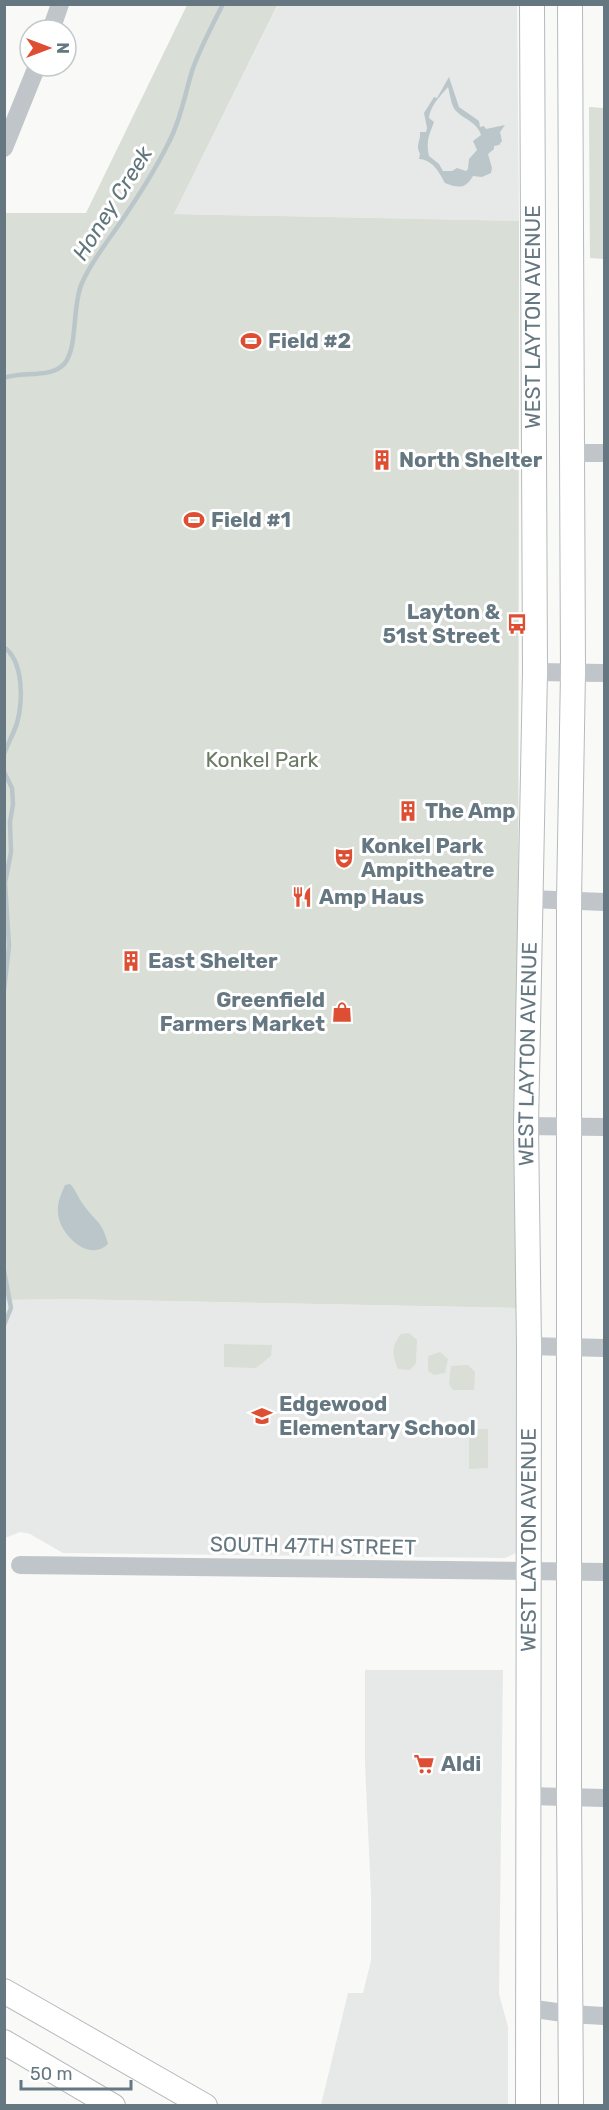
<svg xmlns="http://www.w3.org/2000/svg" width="609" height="2110" viewBox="0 0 609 2110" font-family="Rubik,sans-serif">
	<rect width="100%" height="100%" fill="#f9f9f7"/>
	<g fill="#e7e9e8">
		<polygon points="278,5 517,5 519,221 174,214"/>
		<polygon points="64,1299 518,1308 521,1546 516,1553 505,1558 63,1553 30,1534 20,1532 5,1538 4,1300"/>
		<polygon points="365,1670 503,1670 499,1994 508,2027 508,2105 321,2105 348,1993 363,1993 371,1961 371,1895 365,1763"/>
	</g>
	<g fill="#d9ded6">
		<polygon points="278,4 174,214 519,221 518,1308 64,1299 5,1300 4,213 86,213 187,5"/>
		<polygon points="589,107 604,108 604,259 590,258"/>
		<path d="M409 1333 417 1340 416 1363 410 1370 398 1369C392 1354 391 1347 401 1334Z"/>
		<polygon points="224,1344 272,1345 271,1356 256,1368 224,1367"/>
		<polygon points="440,1352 448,1359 445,1373 434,1375 428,1371 428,1356"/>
		<polygon points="468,1365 475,1372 474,1390 453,1390 449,1384 451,1366"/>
		<polygon points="469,1429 488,1429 488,1468 469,1469"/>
	</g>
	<g fill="#bac6ca" fill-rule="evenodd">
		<path d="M449 77 459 107 479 121 480 127 484 126 486 129 505 125 500 132 502 141 499 145 494 146V149L488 154 492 168 491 173 482 177 473 176C466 188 460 189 445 183 439 172 433 160 419 159L420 154C415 145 421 141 420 132H426L427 128 424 113 434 97 437 98ZM448 87C450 94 451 106 456 111 465 120 477 122 481 135L473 141 477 150 469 159 468 169 466 171 457 168 452 171H443L439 164 429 156C426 140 429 136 434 122L429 118C430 106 441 95 448 87Z"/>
		<path d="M70 1184C76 1190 78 1198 83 1204 95 1222 102 1220 108 1244 89 1263 59 1234 58 1213 57 1203 61 1194 65 1185Z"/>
	</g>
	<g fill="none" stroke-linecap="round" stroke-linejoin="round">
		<g stroke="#bac6ca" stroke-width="4.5">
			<path d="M4 378C22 371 52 379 65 363 78 346 72 304 82 283 91 262 105 245 118 226 136 200 154 172 168 144 180 121 185 95 192 71 200 48 212 26 223 4"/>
			<path d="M4 647C24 662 23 701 17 723 14 733 8 743 4 754"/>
			<polyline points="4,772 12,788 13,804 10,822 11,852 5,883 9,946 4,990"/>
			<polyline points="4,1271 11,1308 4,1325"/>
		</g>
		<g stroke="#b4babd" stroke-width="26">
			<g id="major">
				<polyline points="570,4 573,672 569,901 569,1798 571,2106"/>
				<polyline points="4,1991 205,2106"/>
				<polyline points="4,2042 113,2106"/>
				<path id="s1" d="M528 2106 529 1346 526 1126 535 672 532 4"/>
			</g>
		</g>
		<g stroke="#c0c5c9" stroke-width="18">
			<polyline points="51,30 60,4"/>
			<polyline points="4,148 37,66"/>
			<polyline points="572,453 604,453"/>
			<polyline points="535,672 604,673"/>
			<polyline points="530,899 604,902"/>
			<polyline points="526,1126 604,1127"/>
			<polyline points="529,1346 604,1348"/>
			<polyline points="20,1565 604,1572"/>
			<polyline points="528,1796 604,1798"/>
			<polyline points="528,2008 570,2014 604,2016"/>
		</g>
		<use href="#major" stroke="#fff" stroke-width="24"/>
	</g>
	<defs>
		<g id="stadium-bare" transform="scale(1.62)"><path d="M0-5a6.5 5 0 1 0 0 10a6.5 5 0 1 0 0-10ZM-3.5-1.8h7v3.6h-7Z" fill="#de4e32" stroke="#fff" stroke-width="2.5" paint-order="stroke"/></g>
		<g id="building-bare" transform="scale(1.62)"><path d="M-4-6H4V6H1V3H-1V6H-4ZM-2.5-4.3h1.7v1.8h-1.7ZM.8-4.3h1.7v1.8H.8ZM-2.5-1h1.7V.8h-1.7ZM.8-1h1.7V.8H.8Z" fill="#de4e32" stroke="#fff" stroke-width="2.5" paint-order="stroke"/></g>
		<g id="bus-bare" transform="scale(1.62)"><path d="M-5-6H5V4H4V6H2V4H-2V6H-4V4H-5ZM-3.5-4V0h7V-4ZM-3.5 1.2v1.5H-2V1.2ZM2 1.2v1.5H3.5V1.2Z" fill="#de4e32" stroke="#fff" stroke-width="2.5" paint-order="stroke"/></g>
		<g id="theatre-bare" transform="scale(1.62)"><path d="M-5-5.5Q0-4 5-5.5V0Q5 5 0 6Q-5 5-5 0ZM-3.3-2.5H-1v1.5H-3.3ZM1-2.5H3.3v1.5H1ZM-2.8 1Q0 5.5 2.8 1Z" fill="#de4e32" stroke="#fff" stroke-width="2.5" paint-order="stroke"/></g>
		<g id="restaurant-bare" transform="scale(1.62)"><path d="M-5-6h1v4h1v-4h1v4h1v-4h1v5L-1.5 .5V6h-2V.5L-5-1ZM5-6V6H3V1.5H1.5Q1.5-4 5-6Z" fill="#de4e32" stroke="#fff" stroke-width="2.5" paint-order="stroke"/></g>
		<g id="shop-bare" transform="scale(1.62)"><path d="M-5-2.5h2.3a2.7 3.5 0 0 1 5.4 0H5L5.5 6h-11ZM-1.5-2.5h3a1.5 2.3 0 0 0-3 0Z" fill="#de4e32" stroke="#fff" stroke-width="2.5" paint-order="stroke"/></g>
		<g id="school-bare" transform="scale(1.62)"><path d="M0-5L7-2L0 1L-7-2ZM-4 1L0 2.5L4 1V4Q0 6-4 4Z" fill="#de4e32" stroke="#fff" stroke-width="2.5" paint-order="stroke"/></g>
		<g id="supermarket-bare" transform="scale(1.62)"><path d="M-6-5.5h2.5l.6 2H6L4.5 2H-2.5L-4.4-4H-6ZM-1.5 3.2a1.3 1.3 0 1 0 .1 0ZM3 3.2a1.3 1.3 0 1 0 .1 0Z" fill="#de4e32" stroke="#fff" stroke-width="2.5" paint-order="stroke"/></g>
	</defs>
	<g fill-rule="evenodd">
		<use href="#stadium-bare" x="251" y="341"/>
		<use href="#building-bare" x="382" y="460"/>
		<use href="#stadium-bare" x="194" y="520"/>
		<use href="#bus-bare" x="517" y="624"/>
		<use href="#building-bare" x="408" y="811"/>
		<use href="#theatre-bare" x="344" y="858"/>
		<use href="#restaurant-bare" x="302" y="897"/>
		<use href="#building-bare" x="131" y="961"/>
		<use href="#shop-bare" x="342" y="1012"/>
		<use href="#school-bare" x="262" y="1416"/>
		<use href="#supermarket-bare" x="424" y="1764"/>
	</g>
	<g text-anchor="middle" stroke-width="6" stroke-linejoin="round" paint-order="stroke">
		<g font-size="21" fill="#657781" stroke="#fff">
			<text transform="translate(533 317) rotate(-90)" y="7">WEST LAYTON AVENUE</text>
			<text dy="7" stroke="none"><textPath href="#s1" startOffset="1052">WEST LAYTON AVENUE</textPath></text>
			<text dy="7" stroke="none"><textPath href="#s1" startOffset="566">WEST LAYTON AVENUE</textPath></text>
			<text transform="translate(313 1546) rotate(1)" y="7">SOUTH 47TH STREET</text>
		</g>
		<g font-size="21" font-weight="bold" fill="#657781" stroke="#fff" text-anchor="start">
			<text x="268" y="348">Field #2</text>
			<text x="399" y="467">North Shelter</text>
			<text x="211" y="527">Field #1</text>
			<text x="500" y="619" text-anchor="end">Layton &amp;<tspan x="500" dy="24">51st Street</tspan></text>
			<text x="425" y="818">The Amp</text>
			<text x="361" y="853">Konkel Park<tspan x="361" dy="24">Ampitheatre</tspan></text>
			<text x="319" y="904">Amp Haus</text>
			<text x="148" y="968">East Shelter</text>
			<text x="325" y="1007" text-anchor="end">Greenfield<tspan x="325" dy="24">Farmers Market</tspan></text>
			<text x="279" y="1411">Edgewood<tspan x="279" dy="24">Elementary School</tspan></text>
			<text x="441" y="1771">Aldi</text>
		</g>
		<g font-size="21" fill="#697964" stroke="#fff">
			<text x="262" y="767">Konkel Park</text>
		</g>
		<g font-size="22" font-style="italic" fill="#60767b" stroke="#fff">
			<text transform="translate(112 203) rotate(-58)" y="8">Honey Creek</text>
		</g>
	</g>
	<rect width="609" height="2110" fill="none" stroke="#657781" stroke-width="12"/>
	<g transform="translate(48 48) rotate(90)"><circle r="28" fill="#ffffff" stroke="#c1c9cd" stroke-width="1.5"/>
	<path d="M0-4.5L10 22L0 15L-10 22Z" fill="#de4e32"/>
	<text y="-9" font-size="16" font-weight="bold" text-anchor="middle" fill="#657781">N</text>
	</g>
	<path d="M21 2080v9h110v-9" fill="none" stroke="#657781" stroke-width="3"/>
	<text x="30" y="2080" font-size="18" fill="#657781" stroke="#ffffff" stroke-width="4.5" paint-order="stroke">50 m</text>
</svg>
